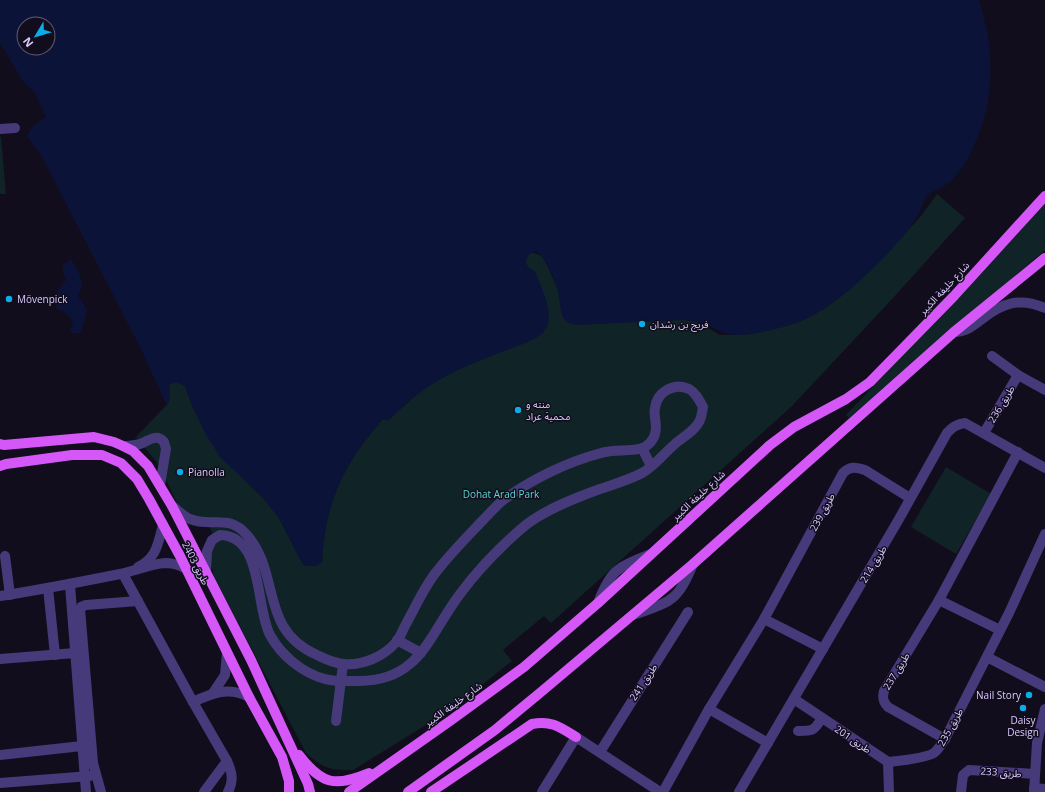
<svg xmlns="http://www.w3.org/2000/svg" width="1045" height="792" viewBox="0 0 1045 792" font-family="'Open Sans','Noto Sans Arabic',sans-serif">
	<rect width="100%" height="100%" fill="#120d1d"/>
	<g fill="#102326">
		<polygon points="0,137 1,137 6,194 0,194"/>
		<path d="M937 194 965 218 893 298 792 406 551 623 544 616 503 650 512 661 452 709 353 770C329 770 325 769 306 753L214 577 209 552 216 542 206 518 194 517 178 505 159 465 136 437C141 431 168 405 169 401 170 396 169 389 169 384L177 382 185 386 193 408 279 518 300 559 305 566 322 562C325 503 343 464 382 420H389C399 410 410 400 421 391 451 369 495 355 529 341V268L526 264V257L531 252 542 256 549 269 558 290 564 319 684 320 698 322 720 335H738L823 310 849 290 875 266 921 216Z"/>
		<polygon points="1045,203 1045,250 849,418 846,415 981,274"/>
		<polygon points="946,467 991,494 956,554 911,527"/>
	</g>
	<g fill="#0b1438" fill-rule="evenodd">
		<path d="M0 0H979C982 11 985 22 987 32 993 60 991 98 982 125 974 147 964 173 944 186 938 190 931 191 926 197 924 201 922 207 920 211 916 219 910 227 905 234 881 263 834 309 799 322 782 328 758 334 740 335 726 336 712 326 699 322 695 321 689 320 684 320L577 325C572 324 568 324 565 320 559 313 560 299 558 290 554 277 547 260 537 251 529 253 526 256 526 264L529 268 535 271C541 287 552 307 548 324 544 337 529 342 517 346 486 358 448 371 421 392 409 400 399 410 389 420H382C343 464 325 503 322 562L317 566H305L300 559 279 518 263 498 220 457 205 433 193 408 185 386 177 382 170 384 169 400 167 406 141 349 42 157 27 136 33 126 46 117 35 93 23 81 0 43ZM24 24H48V48H24Z"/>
		<path d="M71 259 80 275 82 284 78 296 83 303 87 311C84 319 84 326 80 333H72L70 329 73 325C71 315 66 312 57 309L55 296 61 286 67 279 63 273V265Z"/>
	</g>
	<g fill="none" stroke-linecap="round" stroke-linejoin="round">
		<g stroke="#473a7a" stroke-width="10">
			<polyline points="0,129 15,128"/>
			<path d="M954 332C966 332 973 326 982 319 1002 303 1020 297 1045 308"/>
			<polyline points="992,356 1018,375 1045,390"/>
			<polyline points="984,433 1018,375"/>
			<path d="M123 446C129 446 134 445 140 444 149 441 156 433 164 442L166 449 160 485"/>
			<polyline points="642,448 651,466"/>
			<path d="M172 506C178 510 184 517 190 519 212 528 228 513 247 535 281 574 259 630 317 655 325 659 334 663 343 664 363 666 385 656 397 641 401 636 403 629 406 624 415 608 425 585 437 571 451 553 467 537 483 520 489 514 495 507 502 501 530 480 567 462 601 453 614 449 630 452 643 448 648 446 654 439 655 434 658 424 653 417 655 408 657 392 674 382 689 389 696 393 699 400 703 407 702 411 702 416 700 420 696 430 683 437 675 444 664 453 655 466 642 473 629 480 614 484 600 489 575 498 541 511 521 529 498 549 477 571 460 594 429 635 420 681 359 681 348 681 335 682 325 679 302 673 281 655 270 635 255 607 264 536 220 535L212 540 207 551 206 573"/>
			<polyline points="5,556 10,595"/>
			<path d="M138 567C157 558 158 543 163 525"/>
			<path d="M123 574 193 702 227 761C232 772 234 781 228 792"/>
			<polyline points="70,585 86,792"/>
			<polyline points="48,588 55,655"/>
			<path d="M0 596C40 590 80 582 120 574 134 571 151 564 165 563 172 563 179 565 185 568"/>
			<polyline points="939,600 1000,630"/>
			<path d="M598 603C611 569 618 567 651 554"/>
			<path d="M633 615C670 602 678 602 693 564"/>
			<polyline points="764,619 823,649"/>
			<polyline points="397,640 421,653"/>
			<polyline points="987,657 1045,687"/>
			<polyline points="0,659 75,653"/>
			<polyline points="213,693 225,675 227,653"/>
			<polyline points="794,699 888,762"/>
			<path d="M193 702C212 693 229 686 249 697"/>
			<polyline points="709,709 768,743"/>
			<polyline points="336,721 343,664"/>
			<path d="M798 731C813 731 814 731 822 718"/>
			<path d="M945 739 888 707C883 702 882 698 884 691L939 600 1018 452"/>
			<polyline points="600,752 688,612"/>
			<polyline points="0,755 82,746"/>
			<path d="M888 762C898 761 929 758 935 752 939 749 942 743 945 739L1009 613 1045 534"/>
			<polyline points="888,762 889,792"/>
			<polyline points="0,783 90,776"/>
			<polyline points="1034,788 1045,789"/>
			<polyline points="101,792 93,763 80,609 81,607 86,605 138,601"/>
			<polyline points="204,792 227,761"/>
			<polyline points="542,792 576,737 660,792"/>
			<path d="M663 792 709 709 764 619 843 473C850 466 856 467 865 470L910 498"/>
			<path d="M739 792 899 519 947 433C952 427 957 424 965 423L1045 468"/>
			<polyline points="961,792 963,775 969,770 1035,774"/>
			<polyline points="1034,792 1037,743 1045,709"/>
		</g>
		<g stroke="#d657f7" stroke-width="10">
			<polyline points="0,444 4,445 94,437 114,442 123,446 133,451 148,466 172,506 251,660 308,784 310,792"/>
			<polyline points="0,466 6,464 72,455 102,455 121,463 137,479 149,499 180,556 249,697 282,757 289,781 289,792"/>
			<path d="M299 755C322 785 335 787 369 773"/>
			<polyline points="349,792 450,721 524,667 598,603 770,445 794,427 846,399 870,382 954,296 1045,196"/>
			<polyline points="408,792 495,730 541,692 693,564 954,332 1045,258"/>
			<path d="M431 792 532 724C551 720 560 727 576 737"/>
		</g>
	</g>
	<g fill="#0bade8" stroke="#120d1d" stroke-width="1.5">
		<circle cx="9" cy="299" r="4"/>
		<circle cx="642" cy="324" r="4"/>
		<circle cx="518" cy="410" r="4"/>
		<circle cx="180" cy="472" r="4"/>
		<circle cx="1029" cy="695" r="4"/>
		<circle cx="1023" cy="708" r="4"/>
	</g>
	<g text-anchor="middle" stroke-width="3" stroke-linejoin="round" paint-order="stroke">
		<g font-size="10" fill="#d9cbfd" stroke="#120d1d">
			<text transform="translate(944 288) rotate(-47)" y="4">شارع خليفة الكبير</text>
			<text transform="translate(1001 404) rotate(-59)" y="4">طريق 236</text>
			<text transform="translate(698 495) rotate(-43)" y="4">شارع خليفة الكبير</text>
			<text transform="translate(822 512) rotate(-62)" y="4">طريق 239</text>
			<text transform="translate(196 563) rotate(63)" y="4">طريق 2403</text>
			<text transform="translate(873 564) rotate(-59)" y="4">طريق 214</text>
			<text transform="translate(896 671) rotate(-59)" y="4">طريق 237</text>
			<text transform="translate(643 682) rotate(-57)" y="4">طريق 241</text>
			<text transform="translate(453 704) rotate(-36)" y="4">شارع خليفة الكبير</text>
			<text transform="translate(950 727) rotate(-61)" y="4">طريق 235</text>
			<text transform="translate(853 739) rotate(34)" y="4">طريق 201</text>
			<text transform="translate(1001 772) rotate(4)" y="4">طريق 233</text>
		</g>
		<g font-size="10" fill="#d9cbfd" stroke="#120d1d" text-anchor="start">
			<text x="17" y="303">Mövenpick</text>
			<text x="650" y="328">فريج بن رشدان</text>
			<text x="526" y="408">منته و<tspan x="526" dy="12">محمية عراد</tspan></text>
			<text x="188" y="476">Pianolla</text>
			<text x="1021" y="699" text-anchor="end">Nail Story</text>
			<text x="1023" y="724" text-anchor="middle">Daisy<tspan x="1023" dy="12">Design</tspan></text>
		</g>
		<g font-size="10" fill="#5bd8ce" stroke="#120d1d">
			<text x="501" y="498">Dohat Arad Park</text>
		</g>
	</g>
	<g transform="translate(36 36) rotate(232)"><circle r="19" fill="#120d1d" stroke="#625977"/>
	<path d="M0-3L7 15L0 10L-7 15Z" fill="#0bade8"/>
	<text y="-6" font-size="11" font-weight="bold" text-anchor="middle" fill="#d9cbfd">N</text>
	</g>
</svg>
